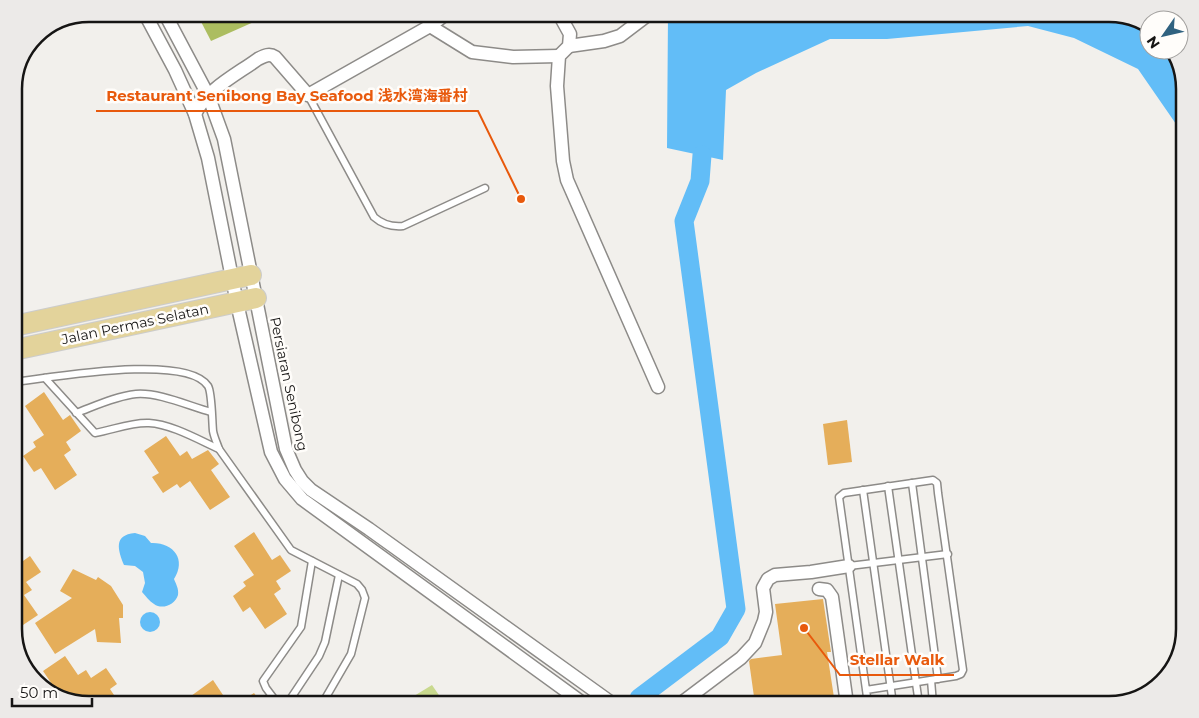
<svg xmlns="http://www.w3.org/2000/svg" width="1199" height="718" viewBox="0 0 1199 718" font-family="Montserrat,'Noto Sans SC',sans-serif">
	<rect width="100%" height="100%" fill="#f2f0ec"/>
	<polygon fill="#c9d98e" points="432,685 445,704 401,704"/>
	<polygon fill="#acbd60" points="197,14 272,14 211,41"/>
	<g fill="#62bdf7">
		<polygon points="668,14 1109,14 1147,24 1149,26 1149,50 1173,50 1175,52 1185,85 1185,137 1138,69 1074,38 1028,26 887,39 830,39 756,73 726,90 723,160 667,148"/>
		<path d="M135 533 145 536 151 543C173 542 187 559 174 579 176 584 179 589 178 595 175 605 162 610 154 604 149 601 146 596 142 592L145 583 143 572 135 566 124 565C118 550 113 535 135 533Z"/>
		<circle cx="150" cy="622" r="10"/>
	</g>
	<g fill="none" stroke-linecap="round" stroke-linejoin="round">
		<polyline stroke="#62bdf7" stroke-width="19" points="639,698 720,637 736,609 684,221 700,181 702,155"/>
	</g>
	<g fill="#e5ae5a">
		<polygon points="44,392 63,420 70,415 81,431 66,442 71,450 64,455 77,475 55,490 41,468 34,472 23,456 36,447 33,442 44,435 25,406"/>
		<polygon points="847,420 852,462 828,465 823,424"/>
		<polygon points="166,436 180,456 187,451 192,459 208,450 219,464 211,470 230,497 210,510 190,481 180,488 177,484 163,493 152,477 159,473 144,451"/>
		<polygon points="254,532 272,560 280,555 291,571 276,581 281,589 274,594 287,614 265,629 250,607 243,612 233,596 246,586 243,582 254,575 234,546"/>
		<polygon points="14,547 23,561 30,556 41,572 26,582 32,590 24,595 38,615 14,631"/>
		<polygon points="73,569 96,580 98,577 111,586 123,605 123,618 119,618 121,643 97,642 95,629 55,654 35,623 72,598 60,591"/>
		<polygon points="823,599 831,652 827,652 835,704 755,704 749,661 751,659 782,655 775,604"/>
		<polygon points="65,656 78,675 86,670 91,678 106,668 117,684 110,689 120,704 90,704 60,696 43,671"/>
		<polygon points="213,680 229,704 197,704 191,696"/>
		<polygon points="254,693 262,704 237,704"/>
	</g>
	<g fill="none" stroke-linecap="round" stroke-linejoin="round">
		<g stroke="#8d8b88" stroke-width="9">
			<g id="service">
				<path d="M308 95 374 217C383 225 392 227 403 226L485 188"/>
				<path d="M45 378 95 433C113 430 131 422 149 423 171 424 199 440 219 449"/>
				<path d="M14 382C50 378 187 353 208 386 212 392 212 421 213 431 214 437 217 443 219 449L291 550 357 584 362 590 365 598 351 654 322 704"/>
				<path d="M76 413C95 406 116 396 136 394 158 392 189 406 211 412"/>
				<polyline points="912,483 938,679"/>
				<polyline points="888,486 919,704"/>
				<polyline points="863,490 893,704"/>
				<polyline points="849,566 948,554"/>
				<polyline points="931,680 933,704"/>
				<polyline points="866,690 956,676 961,674 963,670 938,493 937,483 933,480 844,493 839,497 868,704"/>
				<polyline points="278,704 266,688 263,681 301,627 312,561"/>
				<polyline points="287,704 319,656 325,642 339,575"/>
			</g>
		</g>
		<g stroke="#8d8b88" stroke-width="15">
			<g id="minor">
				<polyline points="145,14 175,70 195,114 208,158 237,303 271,452 285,479 302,499 584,704"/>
				<polyline points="165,14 208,95 224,139 286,449 295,470 302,481 311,490 369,529 613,704"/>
				<polyline points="559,14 570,34 569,46 559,56 557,86 563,161 567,180 658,387"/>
				<polyline points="430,26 472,52 513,57 559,56"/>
				<polyline points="569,46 604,41 620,36 649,14"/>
				<path d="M195 114C207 89 236 75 258 59 264 56 269 53 275 57L308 95 430 26 446 14"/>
				<polyline points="819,589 827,590 832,597 847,704"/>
				<polyline points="680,704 741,658 755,643 764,621 766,612 763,588 768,579 775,575 811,572 849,566"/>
			</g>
		</g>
		<g stroke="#cccccb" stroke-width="22">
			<g id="primary">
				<polyline points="14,326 251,275"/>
				<polyline points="14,350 256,298"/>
			</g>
		</g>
		<use href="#service" stroke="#fff" stroke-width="6"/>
		<use href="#minor" stroke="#fff" stroke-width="12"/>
		<use href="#primary" stroke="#e3d39b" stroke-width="20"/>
	</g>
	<g text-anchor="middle" stroke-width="5" stroke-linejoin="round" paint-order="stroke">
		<g font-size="14" fill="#161514" stroke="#fffdfa">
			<text transform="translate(135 324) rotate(-12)" y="5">Jalan Permas Selatan</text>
			<text transform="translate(289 384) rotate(78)" y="5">Persiaran Senibong</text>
		</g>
	</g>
	<path d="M0 0H1199V718H0ZM89 22H1109A67 67 0 0 1 1176 89V629A67 67 0 0 1 1109 696H89A67 67 0 0 1 22 629V89A67 67 0 0 1 89 22Z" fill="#eceae8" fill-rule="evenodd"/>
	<path fill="none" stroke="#161514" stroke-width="2.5" d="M89 22H1109A67 67 0 0 1 1176 89V629A67 67 0 0 1 1109 696H89A67 67 0 0 1 22 629V89A67 67 0 0 1 89 22Z"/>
	<path fill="none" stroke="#e8590c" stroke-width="2" d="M521 199L478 111H96M804 628L840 675H954"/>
	<g fill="#e8590c" stroke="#fffdfa" stroke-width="2">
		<circle cx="521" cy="199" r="5"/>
		<circle cx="804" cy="628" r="5"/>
	</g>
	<g font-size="15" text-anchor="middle" font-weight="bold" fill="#e8590c" stroke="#fffdfa" stroke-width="5" stroke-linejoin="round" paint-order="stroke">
		<text x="287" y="101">Restaurant Senibong Bay Seafood 浅水湾海番村</text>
		<text x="897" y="665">Stellar Walk</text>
	</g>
	<g transform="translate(1164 35) rotate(236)"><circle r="24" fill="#fffdfa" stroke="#a2a09e"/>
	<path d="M0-4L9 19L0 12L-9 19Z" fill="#306280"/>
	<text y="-8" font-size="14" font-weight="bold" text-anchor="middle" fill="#161514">N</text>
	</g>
	<path d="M12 698v8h80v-8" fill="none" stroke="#161514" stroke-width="2.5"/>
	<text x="20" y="698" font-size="15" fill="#161514" stroke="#fffdfa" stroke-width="4" paint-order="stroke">50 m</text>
</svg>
